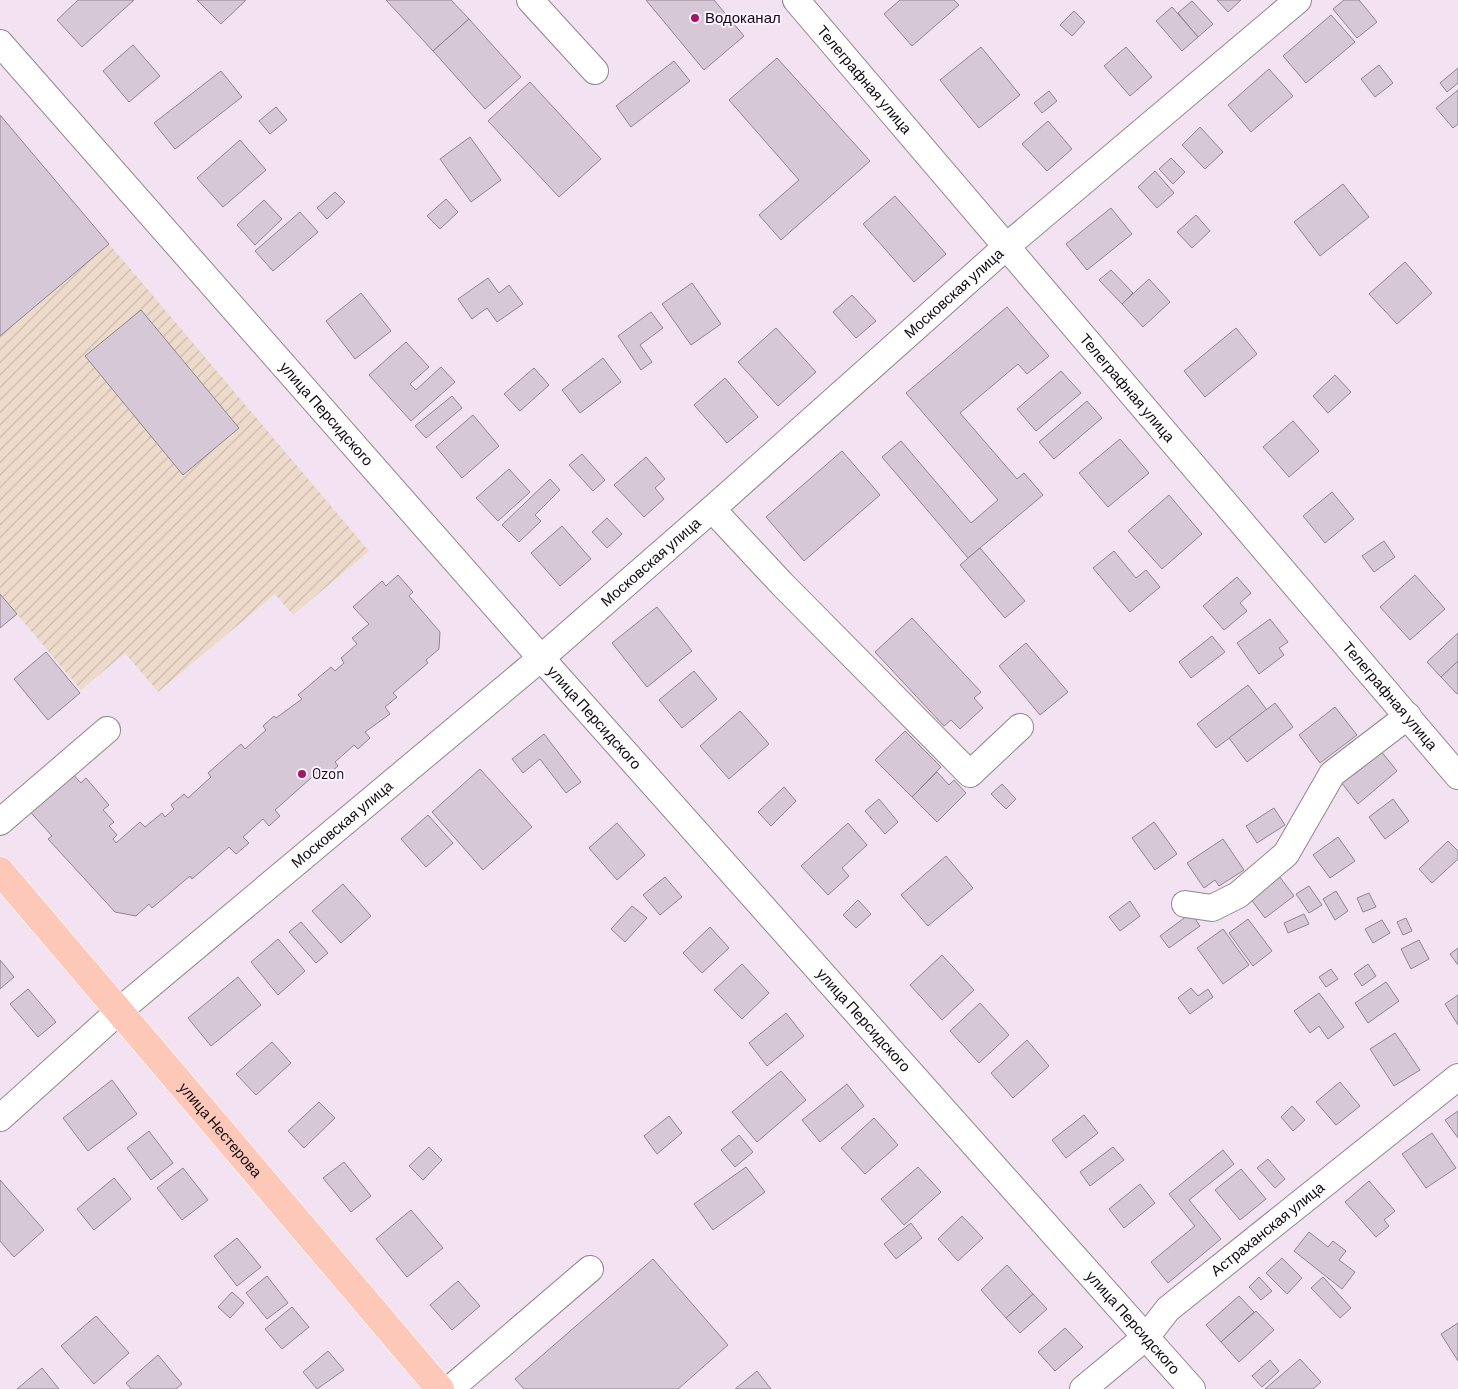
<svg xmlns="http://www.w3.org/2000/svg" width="1458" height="1389" viewBox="0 0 1458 1389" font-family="Barlow,sans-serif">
	<defs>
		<pattern id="industrial-furrows" width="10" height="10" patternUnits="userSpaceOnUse" patternTransform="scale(1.25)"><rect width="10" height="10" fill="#eedacb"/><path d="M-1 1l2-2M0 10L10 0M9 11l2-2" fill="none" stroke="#cbbaad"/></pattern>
	</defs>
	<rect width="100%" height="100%" fill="#f2e2f2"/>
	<polygon fill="url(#industrial-furrows)" points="0,115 369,551 293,615 275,594 158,692 125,653 81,690 0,594"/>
	<g fill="#d7c8d8" stroke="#928492">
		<polygon points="78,0 134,0 82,47 57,20"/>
		<polygon points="197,0 246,0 221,24"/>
		<polygon points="386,0 451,0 469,19 433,51"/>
		<polygon points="646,0 714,0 744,36 704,70"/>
		<polygon points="900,0 954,0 959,5 912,46 884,14"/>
		<polygon points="1217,0 1241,0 1228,12"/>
		<polygon points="1344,0 1359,0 1377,22 1357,38 1333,9"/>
		<polygon points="1192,1 1213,24 1198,37 1178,13"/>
		<polygon points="1172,7 1198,37 1182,51 1156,21"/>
		<polygon points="1074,11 1085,22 1072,36 1060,25"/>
		<polygon points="1331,15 1355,42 1306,83 1283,56"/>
		<polygon points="469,19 521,77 485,109 433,51"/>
		<polygon points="133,45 160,76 129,102 103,71"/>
		<polygon points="981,47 1020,95 979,128 940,80"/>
		<polygon points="1126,47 1152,77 1130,96 1104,66"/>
		<polygon points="777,58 870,161 781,240 759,215 799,180 729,100"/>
		<polygon points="674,61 690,81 631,127 616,106"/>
		<polygon points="1379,65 1393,83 1375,97 1361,79"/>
		<polygon points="1458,68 1458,83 1447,92 1440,83"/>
		<polygon points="1269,69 1293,96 1251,132 1228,105"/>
		<polygon points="221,71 242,97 175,149 154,123"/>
		<polygon points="530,82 601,159 559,197 488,121"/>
		<polygon points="1458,90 1458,124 1453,128 1436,108"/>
		<polygon points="1049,91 1057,101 1042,113 1034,103"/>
		<polygon points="276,107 287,120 270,134 259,121"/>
		<polygon points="0,115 109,244 0,336"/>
		<polygon points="1048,121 1072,149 1047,171 1022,144"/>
		<polygon points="1200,127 1223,152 1205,169 1182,145"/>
		<polygon points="470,137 501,180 471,202 440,159"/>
		<polygon points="240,140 266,170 223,207 197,178"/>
		<polygon points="1171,158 1185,172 1173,184 1159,169"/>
		<polygon points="1155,171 1174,193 1157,208 1138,187"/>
		<polygon points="1343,184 1369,217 1320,256 1294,222"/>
		<polygon points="335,192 345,202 327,219 317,208"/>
		<polygon points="895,196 946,254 914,282 863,224"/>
		<polygon points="446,199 458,212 440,229 427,216"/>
		<polygon points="264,200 282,219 255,245 237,225"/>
		<polygon points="1111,208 1132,234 1087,270 1066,244"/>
		<polygon points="300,212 318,232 273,271 255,251"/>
		<polygon points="1196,215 1210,231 1192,248 1177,232"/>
		<polygon points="1405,262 1432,293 1397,324 1369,294"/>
		<polygon points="1111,270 1133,293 1122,304 1099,280"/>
		<polygon points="488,278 499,293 509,285 523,304 497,322 487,308 472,319 458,299"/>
		<polygon points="1149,279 1170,302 1143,327 1122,304"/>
		<polygon points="692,283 721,324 691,345 662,304"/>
		<polygon points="361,293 391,331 355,359 326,321"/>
		<polygon points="852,295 876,321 856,338 833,312"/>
		<polygon points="1007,307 1049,356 1027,374 1018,364 960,413 1017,479 1024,473 1043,495 968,558 882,457 901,441 971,523 998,500 906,393"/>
		<polygon points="141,310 239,428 183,475 85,356"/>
		<polygon points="651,312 663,328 640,345 652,362 641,370 618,336"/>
		<polygon points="776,328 816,372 778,406 738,362"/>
		<polygon points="1236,328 1257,354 1205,397 1184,371"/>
		<polygon points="406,342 429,367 410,384 416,390 441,367 455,382 411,421 369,375"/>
		<polygon points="603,358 621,382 580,413 562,390"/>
		<polygon points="534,368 549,385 520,411 504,394"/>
		<polygon points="1061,371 1081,393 1036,431 1017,409"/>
		<polygon points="1335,375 1351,392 1328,413 1313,396"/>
		<polygon points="725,378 758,417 727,443 694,405"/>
		<polygon points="452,396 462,408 426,438 415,426"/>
		<polygon points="1087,401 1102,418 1054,459 1039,442"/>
		<polygon points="473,415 499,446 462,478 436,447"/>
		<polygon points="1293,421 1319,451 1289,477 1263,447"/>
		<polygon points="1120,439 1149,473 1108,507 1079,473"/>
		<polygon points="842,451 880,495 804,561 766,517"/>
		<polygon points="582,454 605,480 593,491 569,465"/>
		<polygon points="646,457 665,479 655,488 664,499 644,517 614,485"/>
		<polygon points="509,469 530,492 498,521 476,498"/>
		<polygon points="550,479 560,490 535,515 541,521 519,542 502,525"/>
		<polygon points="1332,492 1354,519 1325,543 1303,516"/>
		<polygon points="1169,495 1202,534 1162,569 1128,531"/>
		<polygon points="607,518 622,534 607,548 592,532"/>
		<polygon points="562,526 591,559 560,586 531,553"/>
		<polygon points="1384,541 1395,557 1374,572 1362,556"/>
		<polygon points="980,548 1025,601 1005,618 960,565"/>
		<polygon points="1114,551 1136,578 1146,570 1160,587 1130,612 1093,568"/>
		<polygon points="398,575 413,592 409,596 440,632 439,649 426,660 428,663 393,693 397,697 385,707 390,714 365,732 370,738 358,749 354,745 335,762 338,766 325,777 320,770 275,810 280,816 269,826 263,819 243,837 249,843 236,854 229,847 192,879 190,876 152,908 149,904 136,916 115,912 48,839 52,836 26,807 69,770 81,783 86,778 109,805 103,810 114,822 109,826 117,835 113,839 116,843 140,822 145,827 162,813 165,817 174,809 171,805 184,794 188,798 211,777 208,773 241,744 245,749 266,730 263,726 274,716 276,718 302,699 298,695 331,667 335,671 344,663 341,658 357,644 352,638 369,624 353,607 382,581 386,586"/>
		<polygon points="1415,575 1445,609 1410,640 1380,607"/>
		<polygon points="1237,577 1251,593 1240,603 1247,611 1224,630 1203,606"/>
		<polygon points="0,594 17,614 0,628"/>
		<polygon points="657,607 692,651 647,687 612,643"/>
		<polygon points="912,618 981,692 974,698 983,708 960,729 951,720 944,726 875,652"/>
		<polygon points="1270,619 1288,642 1279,648 1284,655 1259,674 1237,643"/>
		<polygon points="1458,633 1458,661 1441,677 1427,662"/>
		<polygon points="1212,636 1225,652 1191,678 1179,662"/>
		<polygon points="1026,643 1068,692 1040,715 999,666"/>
		<polygon points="46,652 80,693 48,720 14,679"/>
		<polygon points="1458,661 1458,692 1457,694 1441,677"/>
		<polygon points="694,671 717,699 682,728 659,700"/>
		<polygon points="1248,685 1267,710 1216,748 1197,724"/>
		<polygon points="1275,703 1293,727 1247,762 1229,738"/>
		<polygon points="1335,707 1357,735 1320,763 1299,735"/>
		<polygon points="740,711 769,744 729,779 700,746"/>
		<polygon points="905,731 941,767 912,797 875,760"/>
		<polygon points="544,734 581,782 566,793 540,759 523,773 512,759"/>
		<polygon points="1380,750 1397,771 1358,804 1341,782"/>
		<polygon points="480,769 532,827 483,870 432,812"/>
		<polygon points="937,772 949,785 954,780 966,793 937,822 912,797"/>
		<polygon points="1002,784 1016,799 1006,809 991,794"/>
		<polygon points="784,787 796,801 771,826 758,812"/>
		<polygon points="879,799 898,822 885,834 865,811"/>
		<polygon points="1393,799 1409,821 1385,839 1369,817"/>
		<polygon points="1274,808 1285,825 1257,843 1246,826"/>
		<polygon points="428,815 453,843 426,867 401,839"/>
		<polygon points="1154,822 1177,854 1155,870 1132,838"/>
		<polygon points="617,823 645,855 617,880 589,848"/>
		<polygon points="848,823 867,845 842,868 849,876 828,895 801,866"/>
		<polygon points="1338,837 1355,861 1330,878 1313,855"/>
		<polygon points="1223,839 1244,870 1219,886 1215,880 1204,888 1187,863"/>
		<polygon points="1448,841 1458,851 1458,859 1432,883 1419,869"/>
		<polygon points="946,856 973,888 928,926 901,895"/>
		<polygon points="1279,876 1294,896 1265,918 1250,898"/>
		<polygon points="665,877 682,897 660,915 643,895"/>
		<polygon points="343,884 371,916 341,943 312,911"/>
		<polygon points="1309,886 1322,905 1309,913 1296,894"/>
		<polygon points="1336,891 1348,911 1335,920 1323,899"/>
		<polygon points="1369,893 1376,907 1363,912 1357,898"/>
		<polygon points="858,900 871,914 856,928 843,915"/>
		<polygon points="1130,901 1140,916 1120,931 1109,917"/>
		<polygon points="632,906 647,918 625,942 611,929"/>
		<polygon points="1191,913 1200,926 1169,948 1160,936"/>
		<polygon points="1304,914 1309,924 1288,933 1284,923"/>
		<polygon points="1406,918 1412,931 1403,935 1397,922"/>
		<polygon points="1248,919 1272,951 1253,966 1229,933"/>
		<polygon points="1382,920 1390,933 1373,943 1365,929"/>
		<polygon points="301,922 328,953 316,963 289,932"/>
		<polygon points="710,927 729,948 702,973 683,953"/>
		<polygon points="1223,929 1249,965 1223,984 1197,948"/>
		<polygon points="278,939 305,971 278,995 251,962"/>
		<polygon points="1419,940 1429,959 1411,969 1401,949"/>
		<polygon points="1458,948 1458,965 1450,954"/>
		<polygon points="942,955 974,990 942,1020 910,985"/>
		<polygon points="0,960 14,977 0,989"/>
		<polygon points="742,964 769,993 742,1019 714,990"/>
		<polygon points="1368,964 1376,976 1362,986 1354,974"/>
		<polygon points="1331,969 1338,979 1326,987 1319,977"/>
		<polygon points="238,977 261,1005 211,1046 188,1018"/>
		<polygon points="1386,982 1399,1001 1368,1023 1355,1003"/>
		<polygon points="1191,988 1198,996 1208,989 1213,997 1190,1014 1178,998"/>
		<polygon points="28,989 56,1022 38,1037 10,1004"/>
		<polygon points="1319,993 1344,1027 1328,1039 1319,1026 1310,1033 1294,1011"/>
		<polygon points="1458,995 1458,1025 1445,1004"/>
		<polygon points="980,1003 1009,1035 979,1063 950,1031"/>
		<polygon points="786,1013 804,1036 767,1066 749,1043"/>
		<polygon points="1395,1033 1420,1070 1394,1086 1370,1049"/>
		<polygon points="1027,1040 1049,1066 1013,1098 991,1073"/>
		<polygon points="272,1042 291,1063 256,1095 236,1074"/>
		<polygon points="781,1071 806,1100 757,1142 732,1112"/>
		<polygon points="112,1080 137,1114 88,1151 63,1118"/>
		<polygon points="1340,1082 1360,1106 1336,1125 1316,1102"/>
		<polygon points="847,1084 864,1106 820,1142 802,1120"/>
		<polygon points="319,1102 335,1118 304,1148 288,1131"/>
		<polygon points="1292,1106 1305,1120 1293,1131 1281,1117"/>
		<polygon points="1458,1111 1458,1138 1445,1120"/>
		<polygon points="1084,1115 1098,1133 1066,1158 1052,1140"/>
		<polygon points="669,1116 682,1133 657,1154 644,1136"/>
		<polygon points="874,1118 898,1145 865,1174 841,1148"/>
		<polygon points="149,1131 173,1163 151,1180 127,1148"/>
		<polygon points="1432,1133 1456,1168 1426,1188 1402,1154"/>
		<polygon points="739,1135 753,1152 735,1167 721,1150"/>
		<polygon points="429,1147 442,1160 423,1180 409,1166"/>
		<polygon points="1113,1147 1124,1160 1090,1186 1080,1172"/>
		<polygon points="1223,1150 1234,1164 1189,1200 1221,1239 1168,1283 1151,1262 1195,1226 1169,1194"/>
		<polygon points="1268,1159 1285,1179 1275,1188 1257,1168"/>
		<polygon points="344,1162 371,1196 351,1212 323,1178"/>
		<polygon points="746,1167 765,1192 713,1230 694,1204"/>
		<polygon points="918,1167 941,1192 904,1225 881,1199"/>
		<polygon points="183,1168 208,1200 182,1220 157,1188"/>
		<polygon points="1241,1169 1266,1199 1240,1220 1215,1190"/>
		<polygon points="114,1178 131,1199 94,1230 77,1209"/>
		<polygon points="0,1180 44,1230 14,1257 0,1241"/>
		<polygon points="1369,1181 1395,1211 1384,1220 1389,1226 1376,1237 1345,1202"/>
		<polygon points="1140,1184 1155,1203 1124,1228 1109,1209"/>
		<polygon points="411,1210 443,1248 407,1277 376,1239"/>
		<polygon points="962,1216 983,1238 958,1261 938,1239"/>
		<polygon points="911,1223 922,1238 896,1259 884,1244"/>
		<polygon points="1309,1232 1328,1247 1333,1241 1346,1251 1339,1260 1355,1272 1342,1289 1294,1251"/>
		<polygon points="237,1238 261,1267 237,1286 214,1256"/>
		<polygon points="1282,1258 1302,1278 1287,1294 1266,1273"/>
		<polygon points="653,1259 728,1345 678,1389 524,1389 515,1379"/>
		<polygon points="1007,1265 1033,1294 1006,1318 981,1290"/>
		<polygon points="267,1276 288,1303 267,1319 246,1293"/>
		<polygon points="1259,1277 1272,1291 1261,1300 1249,1287"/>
		<polygon points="1323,1277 1351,1308 1340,1318 1311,1288"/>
		<polygon points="458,1281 480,1306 452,1330 430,1305"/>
		<polygon points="232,1292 244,1303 230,1318 218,1307"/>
		<polygon points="1033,1294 1047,1309 1020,1333 1006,1318"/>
		<polygon points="1239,1296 1254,1312 1221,1342 1206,1325"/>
		<polygon points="292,1307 309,1327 282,1349 265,1329"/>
		<polygon points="1256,1311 1274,1330 1239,1362 1221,1342"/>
		<polygon points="96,1316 129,1353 94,1384 61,1346"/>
		<polygon points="1458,1323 1458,1361 1441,1334"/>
		<polygon points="1065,1328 1083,1347 1055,1371 1038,1352"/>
		<polygon points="328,1351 344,1370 317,1389 303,1372"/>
		<polygon points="158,1355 182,1384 176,1389 131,1389 126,1383"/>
		<polygon points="1300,1359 1321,1382 1313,1389 1265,1389"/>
		<polygon points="1270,1360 1279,1371 1262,1387 1252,1376"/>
		<polygon points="42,1368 59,1389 17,1389"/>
		<polygon points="757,1371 771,1389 735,1389"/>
	</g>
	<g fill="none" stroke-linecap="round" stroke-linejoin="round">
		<g stroke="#938493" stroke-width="28">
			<g id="minor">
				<polyline points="530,0 595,71"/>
				<path id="s1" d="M796 0 1458 776"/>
				<path id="s2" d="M0 43 541 658 1192 1389"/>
				<polyline points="712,509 782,584 970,774 1020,727"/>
				<polyline points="0,822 107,730"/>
				<polyline points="1185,904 1212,908 1238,895 1286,854 1332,774 1408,716"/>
				<path id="s3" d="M0 1118 119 1011 541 658 712 509 1007 246 1298 0"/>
				<polyline points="450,1389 590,1269"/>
				<path id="s4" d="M1083 1389 1147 1336 1168 1309 1458 1077"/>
			</g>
		</g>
		<g stroke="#fff" stroke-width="29">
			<g id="major">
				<path id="s5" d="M0 871 440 1389"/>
			</g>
		</g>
		<use href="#minor" stroke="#fff" stroke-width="26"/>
		<use href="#major" stroke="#fec8b9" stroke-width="28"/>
	</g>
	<g fill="#a11762" stroke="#fdf1fe" stroke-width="2">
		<circle cx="695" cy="18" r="5"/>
		<circle cx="302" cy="774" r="5"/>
	</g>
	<g text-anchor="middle" stroke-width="4" stroke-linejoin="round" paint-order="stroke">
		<g font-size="15" fill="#100b11" stroke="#fdf1fe" text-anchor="start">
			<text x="705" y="23">Водоканал</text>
			<text x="312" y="779">Ozon</text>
		</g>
		<g font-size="15" fill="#100b11" stroke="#fdf1fe">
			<text dy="5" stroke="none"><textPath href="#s1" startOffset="105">Телеграфная улица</textPath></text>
			<text dy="5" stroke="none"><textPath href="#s3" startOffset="1261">Московская улица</textPath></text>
			<text dy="5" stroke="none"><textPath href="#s1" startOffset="510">Телеграфная улица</textPath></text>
			<text dy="5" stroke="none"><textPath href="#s2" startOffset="494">улица Персидского</textPath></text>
			<text dy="5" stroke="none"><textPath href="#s3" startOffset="856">Московская улица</textPath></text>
			<text dy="5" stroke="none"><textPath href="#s1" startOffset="915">Телеграфная улица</textPath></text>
			<text dy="5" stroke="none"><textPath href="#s2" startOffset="899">улица Персидского</textPath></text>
			<text dy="5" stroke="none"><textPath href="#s3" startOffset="451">Московская улица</textPath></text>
			<text dy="5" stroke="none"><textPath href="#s2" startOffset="1304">улица Персидского</textPath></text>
			<text dy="5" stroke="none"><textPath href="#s5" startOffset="340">улица Нестерова</textPath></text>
			<text dy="5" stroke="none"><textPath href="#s4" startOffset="245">Астраханская улица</textPath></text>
			<text dy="5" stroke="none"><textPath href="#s2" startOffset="1709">улица Персидского</textPath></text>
		</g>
	</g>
</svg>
